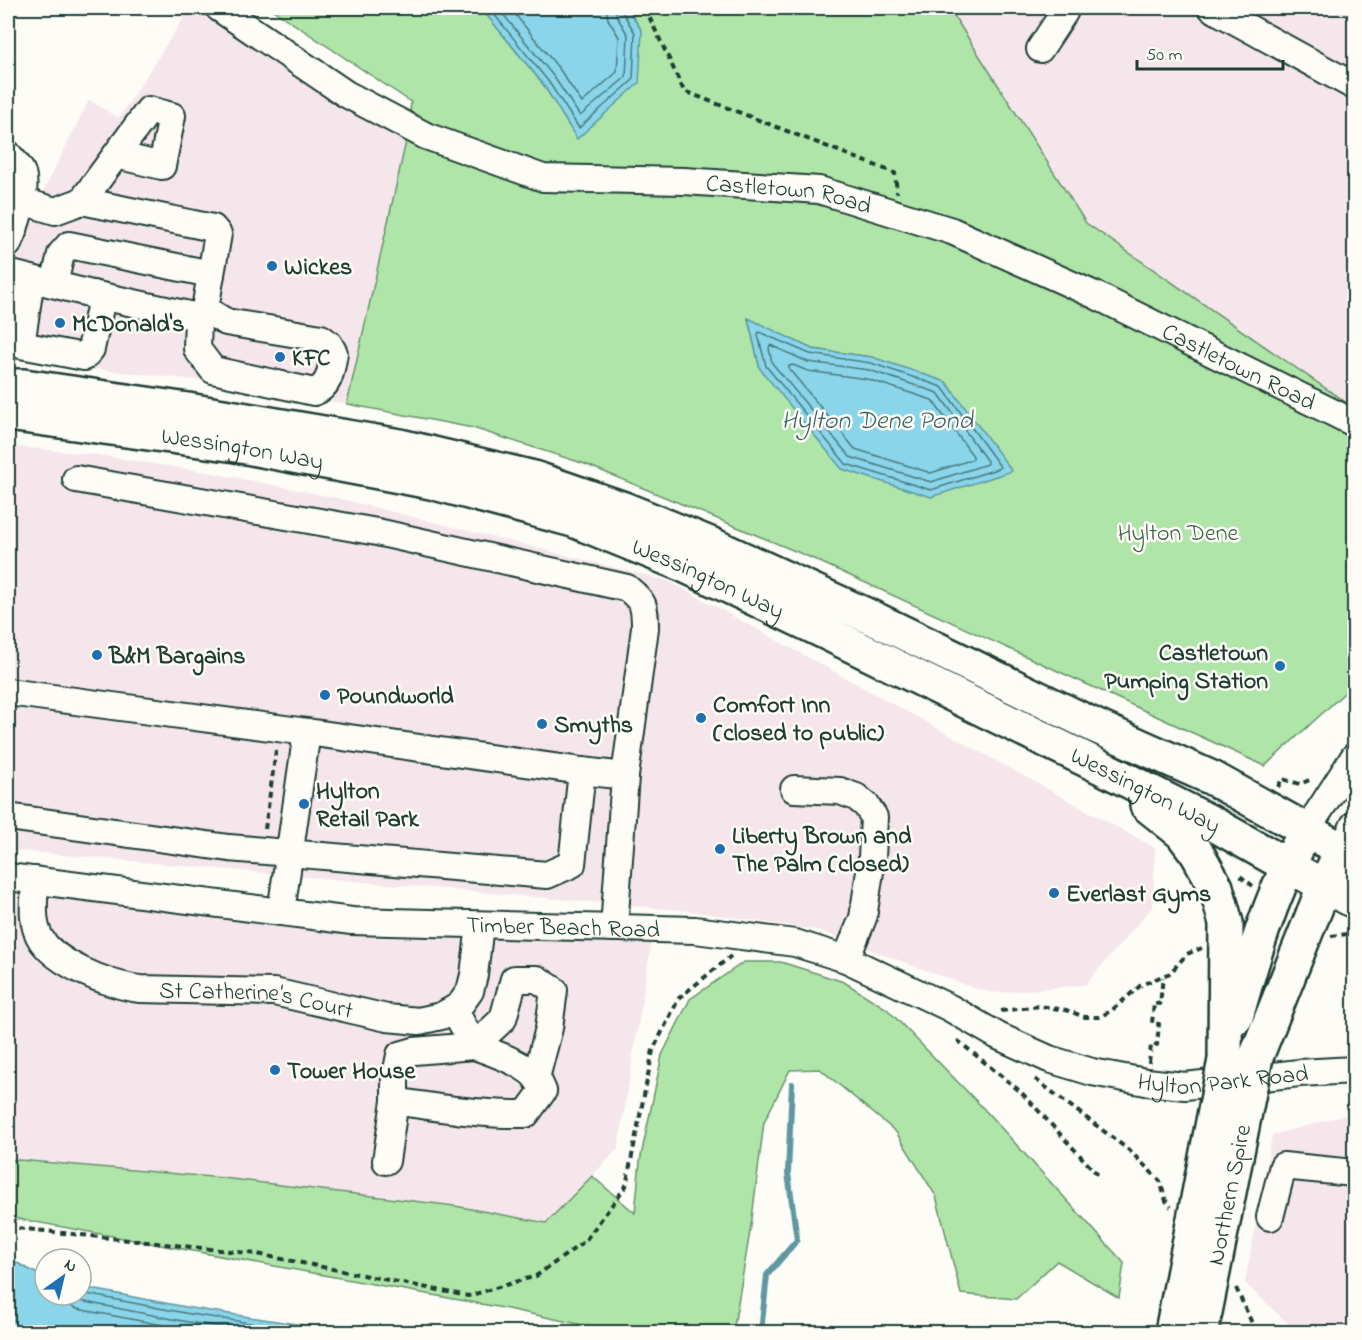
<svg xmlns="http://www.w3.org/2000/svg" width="1362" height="1340" viewBox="0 0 1362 1340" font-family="'Indie Flower',sans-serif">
	<rect width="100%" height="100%" fill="#fdfcf7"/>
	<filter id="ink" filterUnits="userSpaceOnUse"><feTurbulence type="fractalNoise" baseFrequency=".0167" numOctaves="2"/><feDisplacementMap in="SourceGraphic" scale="12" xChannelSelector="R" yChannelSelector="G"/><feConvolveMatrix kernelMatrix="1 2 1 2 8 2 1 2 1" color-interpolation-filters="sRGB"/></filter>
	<g filter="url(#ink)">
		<g fill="#f5e6eb">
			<polygon points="190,8 197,8 407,137 347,404 244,385 8,360 8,262 89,100 119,118"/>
			<polygon points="949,8 1354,8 1354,408 1086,223"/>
			<polygon points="8,446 98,455 218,474 337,498 669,581 1155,848 1153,906 1085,985 995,993 974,988 817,930 690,911 8,850"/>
			<polygon points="8,891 207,896 652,939 618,1149 546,1223 455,1206 223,1178 8,1159"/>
			<polygon points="1354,1113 1354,1332 1297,1332 1245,1283 1272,1135"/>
		</g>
		<g fill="#afe5a8" stroke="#67916e" stroke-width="1.5" fill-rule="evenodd">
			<path d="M270 8H481L543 84 577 138 642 31 627 8H949L1086 223 1354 408V684L1265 766 807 556 585 464 473 428 347 404 407 137 411 102ZM748 319 812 349 872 357 760 369Z"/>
			<polygon points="744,962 781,962 844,982 887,1009 983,1108 1124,1263 1119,1298 1057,1261 1016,1299 961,1294 936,1196 896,1132 820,1069 790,1070 764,1122 751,1226 733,1332 616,1332 503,1308 8,1217 8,1159 223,1178 455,1206 546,1223 592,1176 635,1213 640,1161 662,1055 690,999"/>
		</g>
		<g fill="#8ad5ea" stroke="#5f98a1" stroke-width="1.5">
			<polygon points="481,8 627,8 642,31 639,83 577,139 543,84"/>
			<polygon points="748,318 812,349 872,357 946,382 1012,471 931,497 842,469 760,369"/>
			<polygon points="8,1258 45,1278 45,1295 81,1295 81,1287 191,1308 348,1332 8,1332"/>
		</g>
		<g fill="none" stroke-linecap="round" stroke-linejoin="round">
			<g stroke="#4a7a7d" stroke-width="1.5">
				<polyline points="489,8 548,81 579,128 633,80 635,33 623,13 622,8"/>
				<polyline points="498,8 554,77 580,116 626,77 628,35 616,15 615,8"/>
				<polyline points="510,8 560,70 582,103 617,72 619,37 608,19 606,8"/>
				<polygon points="759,332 810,354 871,363 942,387 999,465 1000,468 931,490 846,464 766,366 758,335"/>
				<polygon points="770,345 808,362 869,370 938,393 987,461 987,464 931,482 850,457 772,363 769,348"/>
				<polygon points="793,365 808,371 867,379 932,400 973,456 973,459 931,473 855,449 789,369 789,366"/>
				<polyline points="81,1293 190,1314 309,1332"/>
				<polyline points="60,1295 66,1304 77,1309 200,1332"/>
				<polyline points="71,1295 80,1301 188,1322 259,1332"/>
			</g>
			<polyline stroke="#5f98a1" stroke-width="6" points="761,1332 767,1275 797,1240 788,1173 792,1084"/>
			<g stroke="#1f3d34" stroke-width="30">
				<g id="minor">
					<path id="s1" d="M219 8 346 94 426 136 543 178 684 181 819 190 952 231 1097 296 1354 423"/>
					<polyline points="1212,8 1354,86"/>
					<polyline points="1040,49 1065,11 1065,8"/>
					<path d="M8 154C12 159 20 167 22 173 28 190 15 229 8 244"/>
					<polyline points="22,201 55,211 82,201 149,110 172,116 162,166 116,155"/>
					<polyline points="8,273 92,294 198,317 205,309 218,234 213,228 82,201"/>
					<polyline points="31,279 21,345 84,357 91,349 101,303 92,294"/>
					<polyline points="54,284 61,254 69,245 211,274"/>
					<path d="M198 317 197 349 213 370 314 392C331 386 331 368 334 353L329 344 321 338 226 322 205 309"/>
					<path d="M76 479 377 532 627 588C644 602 645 605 645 628L625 776"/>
					<polyline points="8,692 307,732"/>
					<polyline points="582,771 625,776 614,928"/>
					<polyline points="794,789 840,791 856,797 866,805 874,817 872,858 863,918 846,959"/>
					<polyline points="8,817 229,848 547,875 572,864 582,771 307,732 281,912"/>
					<polyline points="1306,831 1354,757"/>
					<polyline points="1342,850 1354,825"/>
					<path id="s2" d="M8 877 352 921 695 930 795 943 846 959 950 1008 998 1036 1049 1059 1092 1072 1146 1082 1185 1086 1299 1073 1354 1070"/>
					<path id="s3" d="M35 880C35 896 31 915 37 931 47 962 111 986 140 989L274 992 387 1018 419 1021 441 1016 454 1009 460 1005 470 991 474 975 480 925"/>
					<path d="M395 1101C438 1108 482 1115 526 1114L543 1091C541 1087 539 1081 536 1077 523 1063 492 1052 474 1046L454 1009"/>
					<polyline points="386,1161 395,1101 395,1080 400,1055 414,1051 474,1046 503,1019 514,979 537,979 554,990 549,1028 536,1078"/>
					<polyline points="1270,1217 1283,1166 1354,1173"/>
				</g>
			</g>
			<g stroke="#1f3d34" stroke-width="36">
				<polyline id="major" points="1288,866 1354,902"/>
			</g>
			<g stroke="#1f3d34" stroke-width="38">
				<g id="highway">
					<polyline points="8,386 24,386 188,410 400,446 534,478 624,509 710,544 879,621 1095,726 1212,778 1342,850 1324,887 1256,1057"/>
					<path id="s4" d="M8 414 236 445 431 482 573 520 686 566 823 631 1099 766 1210 822 1288 866"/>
					<polyline points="1147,805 1182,833 1197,853 1216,887 1226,923 1225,1060"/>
					<path d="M1236 1017C1253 957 1269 902 1298 846"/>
				</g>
			</g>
			<g stroke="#1f3d34" stroke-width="4" stroke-dasharray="6 4.5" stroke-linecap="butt">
				<polyline points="645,8 684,91 895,173 897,193"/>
				<polyline points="1278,787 1282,779 1300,784 1312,779"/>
				<polyline points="265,829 276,750"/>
				<polyline points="1240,876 1253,886"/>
				<polyline points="1331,936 1348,934 1354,939"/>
				<polyline points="1001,1011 1040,1006 1066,1010 1085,1017 1099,1017 1111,1011 1141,985 1170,973 1187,954 1202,948"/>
				<polyline points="957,1040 1021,1092 1100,1177"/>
				<polyline points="1149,1063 1151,1045 1157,1045 1159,1024 1152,1023 1154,1003 1160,1004 1163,977"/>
				<polyline points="1035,1079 1130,1151 1160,1181 1166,1201 1171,1207"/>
				<polyline points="8,1227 257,1254 468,1296 536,1276 585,1241 626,1186 653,1050 679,998 731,956"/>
				<polyline points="1236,1288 1256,1332"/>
			</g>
			<use href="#minor" stroke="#fdfcf7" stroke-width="26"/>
			<use href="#major" stroke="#fdfcf7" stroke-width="32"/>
			<use href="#highway" stroke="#fdfcf7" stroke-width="33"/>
			<g stroke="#1f3d34" stroke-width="38" stroke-linecap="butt">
				<g id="highway-bridge">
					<polyline points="1172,1332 1225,1060"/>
					<path id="s5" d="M1201 1332 1256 1057"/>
				</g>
			</g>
			<use href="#highway-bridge" stroke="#fdfcf7" stroke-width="33"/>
		</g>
	</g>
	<g fill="#1f6fb2" stroke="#fdfcf7" stroke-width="2">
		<circle cx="272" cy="266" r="6"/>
		<circle cx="60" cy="323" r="6"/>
		<circle cx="280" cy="357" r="6"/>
		<circle cx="97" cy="655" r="6"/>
		<circle cx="1280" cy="666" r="6"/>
		<circle cx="325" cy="695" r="6"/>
		<circle cx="701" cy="718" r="6"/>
		<circle cx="542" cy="724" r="6"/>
		<circle cx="304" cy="804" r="6"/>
		<circle cx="720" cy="849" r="6"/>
		<circle cx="1054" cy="893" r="6"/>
		<circle cx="275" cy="1070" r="6"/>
	</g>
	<g text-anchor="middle" stroke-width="5" stroke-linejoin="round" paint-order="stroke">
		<g font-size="24" fill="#1f3d34" stroke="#fdfcf7">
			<text dy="8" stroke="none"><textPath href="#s1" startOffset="615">Castletown Road</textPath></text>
			<text dy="8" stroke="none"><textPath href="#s1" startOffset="1101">Castletown Road</textPath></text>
			<text dy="8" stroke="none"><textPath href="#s4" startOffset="237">Wessington Way</textPath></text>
			<text dy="8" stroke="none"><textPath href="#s4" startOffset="723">Wessington Way</textPath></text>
			<text dy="8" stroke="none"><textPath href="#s4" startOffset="1209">Wessington Way</textPath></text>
			<text dy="8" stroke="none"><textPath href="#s2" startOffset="558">Timber Beach Road</textPath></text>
			<text dy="8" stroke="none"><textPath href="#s3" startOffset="291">St Catherine's Court</textPath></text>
			<text dy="8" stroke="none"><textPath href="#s2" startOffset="1248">Hylton Park Road</textPath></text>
			<text dy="8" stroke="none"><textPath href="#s5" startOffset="140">Northern Spire</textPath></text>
		</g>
		<g font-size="24" font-weight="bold" fill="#1f3d34" stroke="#fdfcf7" text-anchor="start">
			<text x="284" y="274">Wickes</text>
			<text x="72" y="331">McDonald's</text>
			<text x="292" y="365">KFC</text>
			<text x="1268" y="660" text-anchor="end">Castletown<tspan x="1268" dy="28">Pumping Station</tspan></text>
			<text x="109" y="663">B&amp;M Bargains</text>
			<text x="337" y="703">Poundworld</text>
			<text x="713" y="712">Comfort Inn<tspan x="713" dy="28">(closed to public)</tspan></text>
			<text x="554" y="732">Smyths</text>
			<text x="316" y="798">Hylton<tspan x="316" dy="28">Retail Park</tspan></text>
			<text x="732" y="843">Liberty Brown and<tspan x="732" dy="28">The Palm (closed)</tspan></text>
			<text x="1066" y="901">Everlast Gyms</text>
			<text x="287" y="1078">Tower House</text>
		</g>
		<g font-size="24" fill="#3c5f4b" stroke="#fdfcf7">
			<text x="1178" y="540">Hylton Dene</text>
		</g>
		<g font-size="26" font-style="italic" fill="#3a6362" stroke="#fdfcf7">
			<text x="877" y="428">Hylton Dene Pond</text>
		</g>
	</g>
	<rect width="1362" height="1340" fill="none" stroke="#fdfcf7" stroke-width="30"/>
	<rect x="15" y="15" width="1332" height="1310" fill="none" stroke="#1f3d34" stroke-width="2" filter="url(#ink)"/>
	<g transform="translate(63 1277) rotate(34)"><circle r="28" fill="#fdfcf7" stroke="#a4b0a9" stroke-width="1.5"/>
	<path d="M0-4.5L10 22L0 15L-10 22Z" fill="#1f6fb2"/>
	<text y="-9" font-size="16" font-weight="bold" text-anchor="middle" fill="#1f3d34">N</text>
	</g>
	<path d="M1137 60v9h146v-9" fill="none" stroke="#1f3d34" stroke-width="3"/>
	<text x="1146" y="60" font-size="18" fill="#1f3d34" stroke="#fdfcf7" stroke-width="4.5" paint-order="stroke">50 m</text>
</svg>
